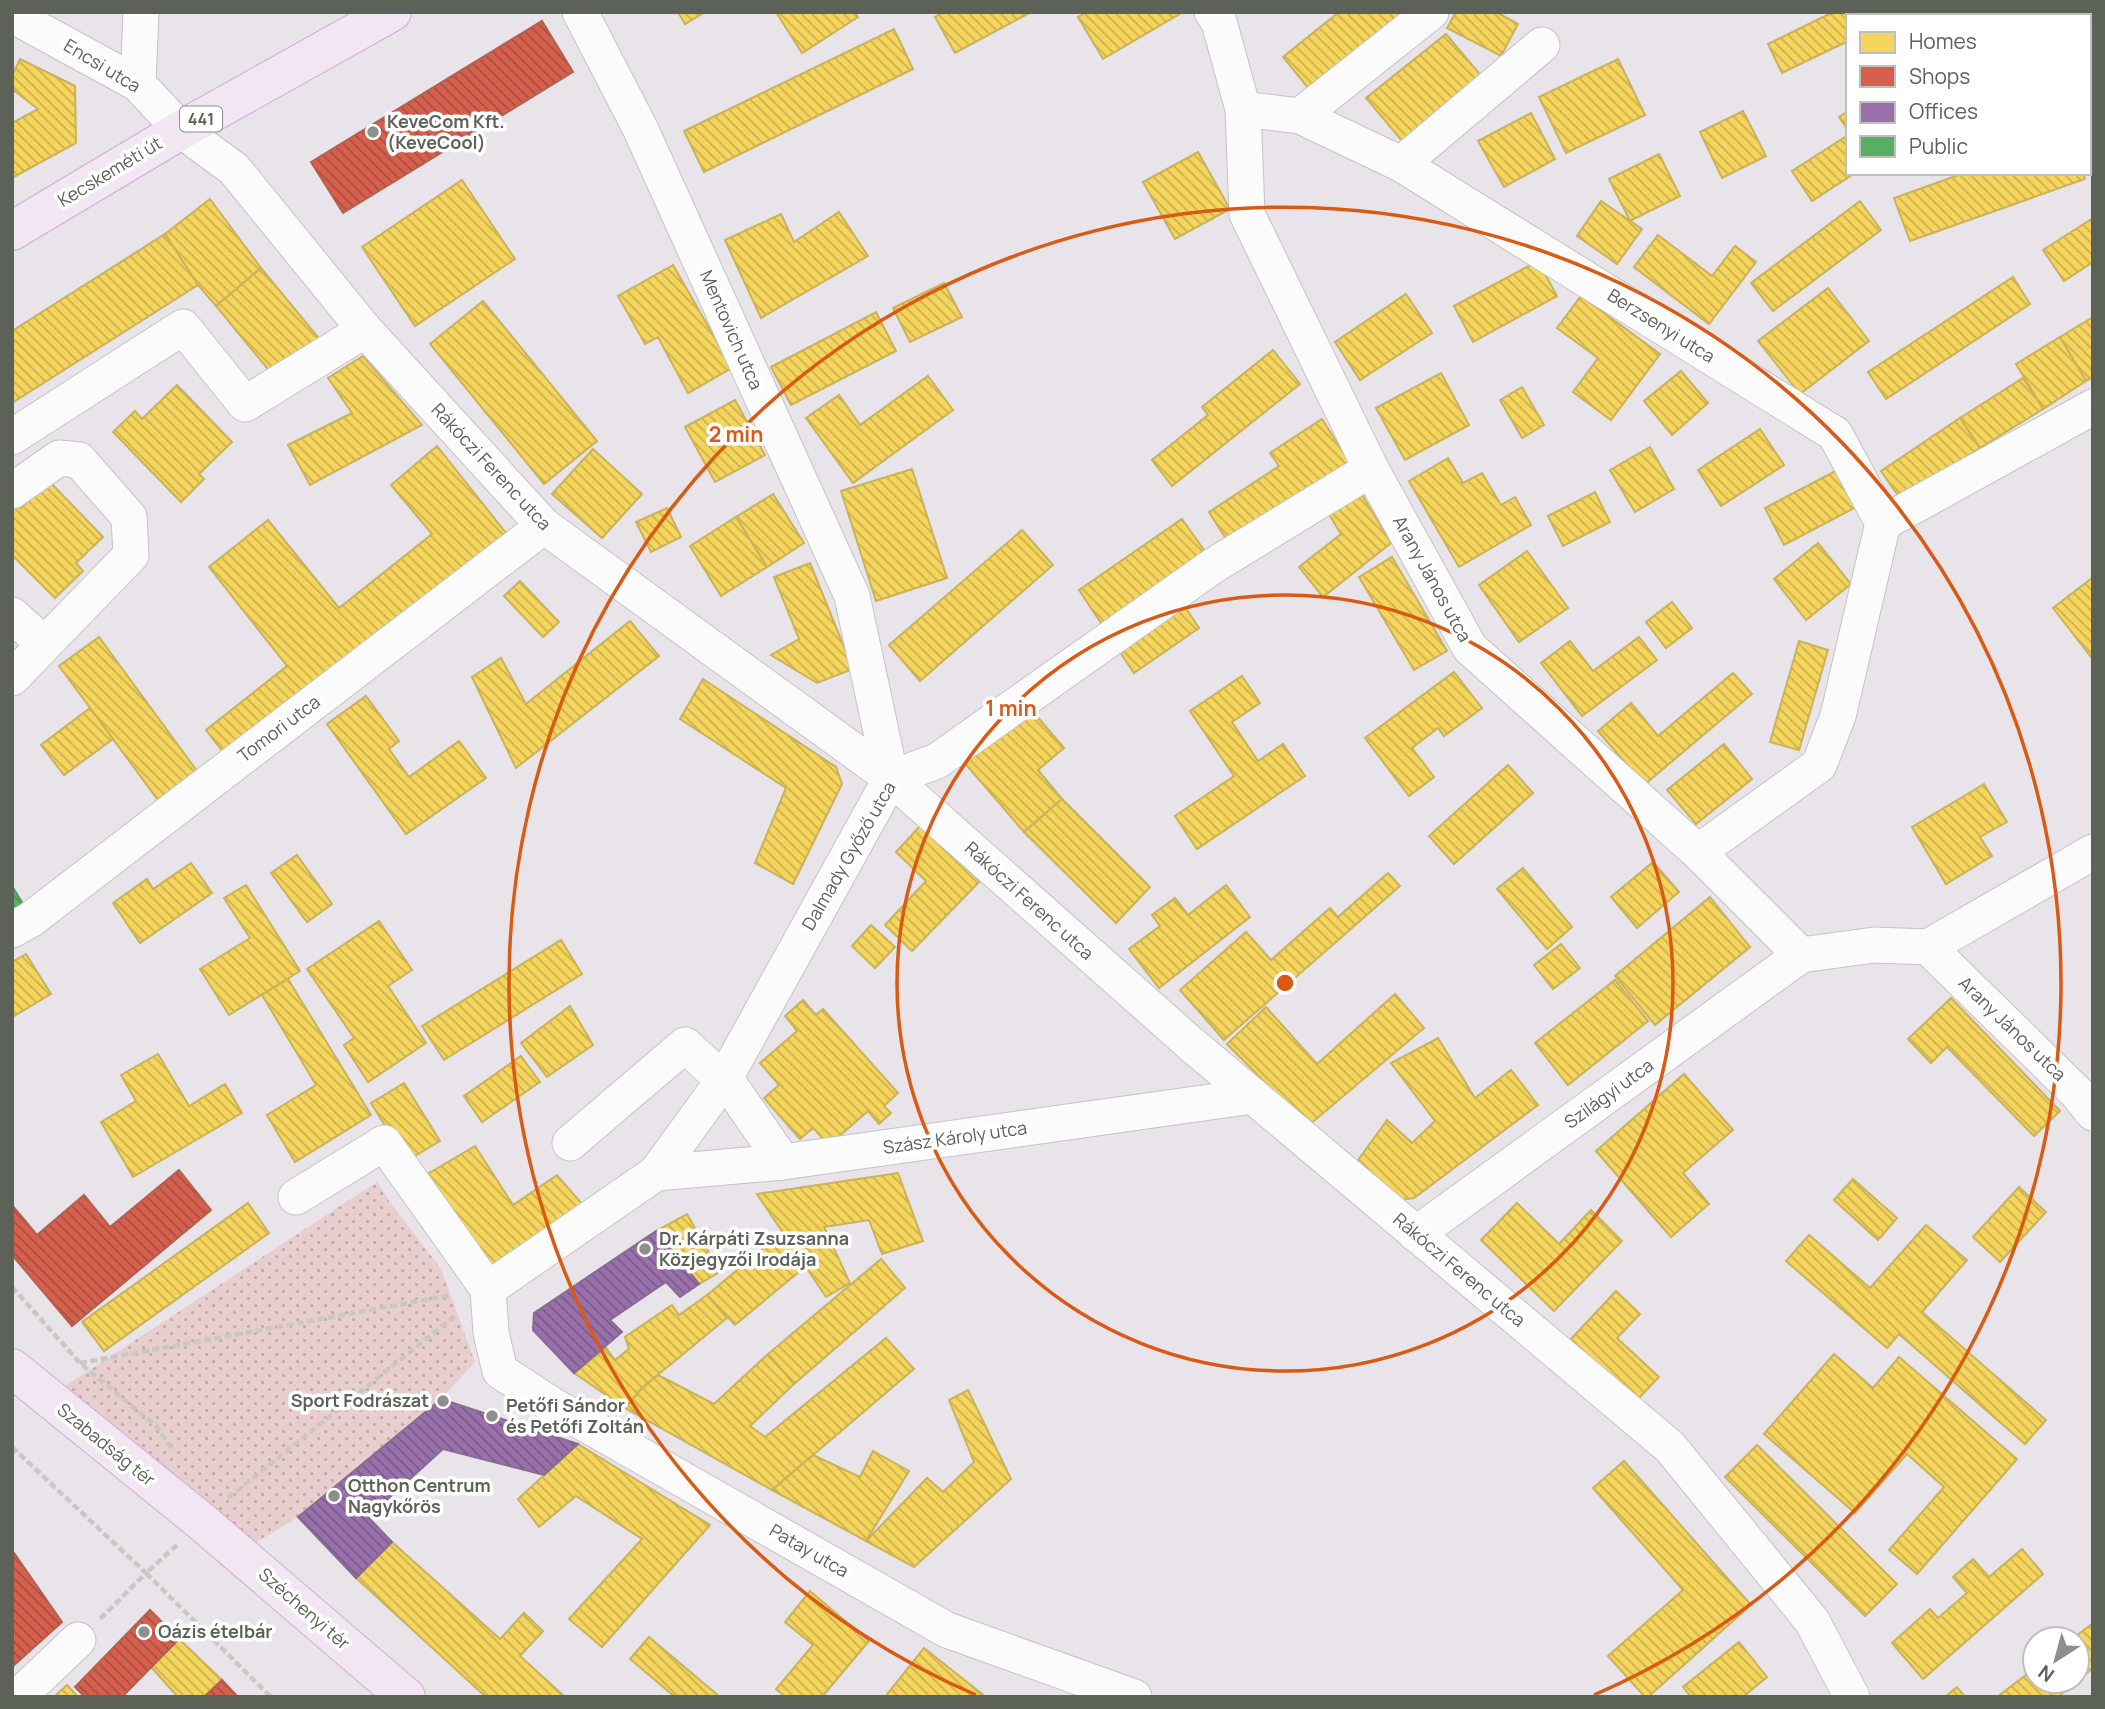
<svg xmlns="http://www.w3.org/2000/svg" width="2105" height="1709" viewBox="0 0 2105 1709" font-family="Manrope,sans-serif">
	<defs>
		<pattern id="park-dots" width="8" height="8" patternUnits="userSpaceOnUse" patternTransform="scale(1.75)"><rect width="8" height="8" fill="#e8cecf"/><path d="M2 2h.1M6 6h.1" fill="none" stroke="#bfabab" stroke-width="1.8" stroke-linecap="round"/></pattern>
		<pattern id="homes-back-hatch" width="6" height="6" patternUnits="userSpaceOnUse" patternTransform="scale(1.75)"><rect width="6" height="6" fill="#f6d55c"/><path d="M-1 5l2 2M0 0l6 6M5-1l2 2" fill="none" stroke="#cab04f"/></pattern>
		<pattern id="shops-back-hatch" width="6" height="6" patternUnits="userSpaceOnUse" patternTransform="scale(1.75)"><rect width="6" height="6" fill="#d6604d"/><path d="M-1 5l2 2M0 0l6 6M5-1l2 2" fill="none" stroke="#a84f40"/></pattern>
		<pattern id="offices-back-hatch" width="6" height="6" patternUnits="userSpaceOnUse" patternTransform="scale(1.75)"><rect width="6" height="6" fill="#9970ab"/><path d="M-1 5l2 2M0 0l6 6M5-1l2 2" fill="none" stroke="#7a5b87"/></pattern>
		<pattern id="public-back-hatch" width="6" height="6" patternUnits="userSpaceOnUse" patternTransform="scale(1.75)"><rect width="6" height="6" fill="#5aae61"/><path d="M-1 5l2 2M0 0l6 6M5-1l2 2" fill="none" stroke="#4e9153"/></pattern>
	</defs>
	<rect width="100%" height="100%" fill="#e9e3ea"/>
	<polygon fill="url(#park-dots)" points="377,1182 389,1201 441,1269 475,1362 441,1399 298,1517 239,1553 47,1398"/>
	<g fill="url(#homes-back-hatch)" stroke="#c8b25b" stroke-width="2">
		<polygon points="678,12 705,12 685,24"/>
		<polygon points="776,12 855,12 858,17 802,53"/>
		<polygon points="944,12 1031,12 955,53 935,17"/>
		<polygon points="1087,12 1183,12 1103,59 1078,17"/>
		<polygon points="1339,12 1405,12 1309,89 1283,57"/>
		<polygon points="1456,12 1496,12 1518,24 1501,56 1447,28"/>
		<polygon points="1833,12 1907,12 1900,16 1848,16 1848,41 1782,73 1768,44"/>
		<polygon points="894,29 913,69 704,172 684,131"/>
		<polygon points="1446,34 1483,78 1403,142 1366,98"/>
		<polygon points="20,59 75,86 76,143 12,178 12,123 38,109 12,89 12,76"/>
		<polygon points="1618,59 1645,115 1566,153 1539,97"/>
		<polygon points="1743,111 1766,156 1722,178 1700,132"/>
		<polygon points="1848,111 1848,130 1839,117"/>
		<polygon points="1531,113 1555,159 1504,187 1478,141"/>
		<polygon points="1848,135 1848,173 1855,173 1812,201 1792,171"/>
		<polygon points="1198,152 1230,209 1175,239 1143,182"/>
		<polygon points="1659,154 1680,196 1630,221 1609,179"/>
		<polygon points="1964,173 2083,173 2085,179 1910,241 1894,198"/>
		<polygon points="462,180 515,259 415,326 362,247"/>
		<polygon points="210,199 261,268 216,306 198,285 165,234"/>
		<polygon points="1601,201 1642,229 1617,264 1577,236"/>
		<polygon points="1860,201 1881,230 1773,311 1751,283"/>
		<polygon points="839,212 868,256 761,318 725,240 781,214 794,242"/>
		<polygon points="2093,218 2093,262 2064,281 2043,250"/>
		<polygon points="165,234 198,285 12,403 12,331"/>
		<polygon points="1658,235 1712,276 1735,246 1756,262 1709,324 1634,267"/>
		<polygon points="1538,261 1557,296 1473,342 1454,306"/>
		<polygon points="673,265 732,368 688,393 658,337 645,344 618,296"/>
		<polygon points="261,268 322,342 276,379 216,306"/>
		<polygon points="2013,277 2030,304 1886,399 1868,372"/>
		<polygon points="944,283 962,317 910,342 893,308"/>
		<polygon points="1828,288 1869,341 1800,394 1758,341"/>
		<polygon points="1406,294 1432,333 1360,380 1335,342"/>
		<polygon points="1581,296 1660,354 1611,420 1573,392 1598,358 1557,328"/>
		<polygon points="483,301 597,441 544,484 430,344"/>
		<polygon points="876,312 896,351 791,405 771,367"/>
		<polygon points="2093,317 2093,377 2086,381 2060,337"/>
		<polygon points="2060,337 2086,381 2043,409 2016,364"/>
		<polygon points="1273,350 1300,384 1172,486 1152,460 1208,415 1202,407"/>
		<polygon points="363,356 422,425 310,485 288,445 352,413 328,378"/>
		<polygon points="1681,371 1708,403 1672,435 1644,401"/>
		<polygon points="1441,373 1469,425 1405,460 1376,408"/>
		<polygon points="928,376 953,410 853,483 806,418 839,395 860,425"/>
		<polygon points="2023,378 2043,409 1980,448 1960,418"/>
		<polygon points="177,385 232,442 199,474 204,479 181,502 113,432 135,411 142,419"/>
		<polygon points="1522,387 1544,425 1522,438 1500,400"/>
		<polygon points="735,400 765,455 715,482 685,427"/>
		<polygon points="1960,418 1980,448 1901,500 1881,471"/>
		<polygon points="1322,419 1350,463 1228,542 1209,512 1279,466 1270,453"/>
		<polygon points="1760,429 1784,465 1721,506 1698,470"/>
		<polygon points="437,446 510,538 230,761 206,730 287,666 209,567 268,520 339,608 432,534 391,485"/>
		<polygon points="1650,447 1674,489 1635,512 1610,470"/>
		<polygon points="593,449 642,494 602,538 552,494"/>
		<polygon points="1448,458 1463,483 1482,473 1501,505 1515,497 1531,525 1459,567 1409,481"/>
		<polygon points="1843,467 1862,504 1784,545 1765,508"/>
		<polygon points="912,469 947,578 876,601 841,491"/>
		<polygon points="49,481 103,537 76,563 83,571 55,598 12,555 12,498 21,508"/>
		<polygon points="1358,488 1391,543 1323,597 1299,567 1341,534 1325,508"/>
		<polygon points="1595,492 1610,522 1563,546 1548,516"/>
		<polygon points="773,494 804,543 767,567 736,517"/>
		<polygon points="667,508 681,537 651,552 636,522"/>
		<polygon points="736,517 767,567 721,596 690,546"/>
		<polygon points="1182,519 1209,557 1105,629 1079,590"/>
		<polygon points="1022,530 1053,565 920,681 889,645"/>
		<polygon points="1818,543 1851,584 1806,620 1774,579"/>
		<polygon points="1527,551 1568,608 1519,642 1479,585"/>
		<polygon points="1392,557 1447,651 1414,670 1359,577"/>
		<polygon points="810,563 853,669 817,683 771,655 799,639 774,577"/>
		<polygon points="2092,578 2093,656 2091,657 2053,608"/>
		<polygon points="520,581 559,622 543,637 504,596"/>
		<polygon points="1672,602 1692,628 1666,648 1646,622"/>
		<polygon points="1183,604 1199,628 1134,673 1118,649"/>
		<polygon points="630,621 659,656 516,768 472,677 501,658 526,704"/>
		<polygon points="99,637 197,771 158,800 59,666"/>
		<polygon points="1639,637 1657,660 1582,716 1541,663 1570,641 1593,671"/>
		<polygon points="1799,641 1828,650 1799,750 1770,742"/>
		<polygon points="1454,672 1482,708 1444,736 1438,728 1412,748 1434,777 1409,796 1365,738"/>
		<polygon points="1733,673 1752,694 1644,785 1598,731 1631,703 1658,736"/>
		<polygon points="1242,676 1260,703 1232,722 1258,761 1283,744 1305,776 1197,849 1175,816 1234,776 1190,711"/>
		<polygon points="703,679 836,767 842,784 793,884 755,863 786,788 680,719"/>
		<polygon points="366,696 399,741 389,749 409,777 459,741 486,778 406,834 327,724"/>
		<polygon points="1028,706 1064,748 1038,770 1062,799 1024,832 963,761"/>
		<polygon points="90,708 113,739 64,775 41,745"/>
		<polygon points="1724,744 1752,779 1696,824 1667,790"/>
		<polygon points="1508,765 1533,793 1454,864 1429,836"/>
		<polygon points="1984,784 2007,822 1980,837 1992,856 1946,884 1912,827"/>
		<polygon points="1062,799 1150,887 1116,923 1024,832"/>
		<polygon points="921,825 980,881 912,951 885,925 926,881 896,852"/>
		<polygon points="297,855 332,904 307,922 271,873"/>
		<polygon points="1653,862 1679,892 1637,928 1611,897"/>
		<polygon points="191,863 212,893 140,943 113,903 147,879 153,889"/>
		<polygon points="1523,868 1572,927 1547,949 1497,889"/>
		<polygon points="1388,873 1400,886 1224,1040 1180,990 1246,932 1271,960 1330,908 1338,917"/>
		<polygon points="246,885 300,971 229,1015 200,969 250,938 224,898"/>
		<polygon points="1226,885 1250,917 1159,988 1129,949 1160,926 1152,915 1175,898 1188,915"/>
		<polygon points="1710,897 1750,947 1655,1025 1615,976"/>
		<polygon points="379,921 412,970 388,986 426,1043 368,1082 344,1045 354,1038 307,969"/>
		<polygon points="871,925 895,947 875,968 852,946"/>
		<polygon points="561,940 582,974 444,1060 422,1026"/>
		<polygon points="1561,944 1580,968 1553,989 1534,965"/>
		<polygon points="26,954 51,994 14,1016 12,1012 12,962"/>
		<polygon points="288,979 371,1115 295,1162 267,1115 316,1085 262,995"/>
		<polygon points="1615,980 1648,1021 1568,1085 1535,1043"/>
		<polygon points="1395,994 1424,1028 1308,1126 1227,1044 1266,1007 1317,1064"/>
		<polygon points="1951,998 2060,1111 2034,1136 1947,1047 1931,1063 1908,1039"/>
		<polygon points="803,1000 816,1015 823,1009 898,1093 884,1106 891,1113 879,1124 868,1111 829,1145 813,1128 800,1139 764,1098 779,1085 760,1063 797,1031 785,1016"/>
		<polygon points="570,1006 593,1045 547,1077 521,1043"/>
		<polygon points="1438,1038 1475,1098 1511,1070 1538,1105 1414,1198 1399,1200 1356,1163 1387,1120 1412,1143 1435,1121 1391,1063"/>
		<polygon points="158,1054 189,1106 225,1084 242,1113 133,1177 101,1122 136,1101 121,1075"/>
		<polygon points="521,1056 540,1082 482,1122 464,1096"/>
		<polygon points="1684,1074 1733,1130 1683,1173 1709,1204 1671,1237 1596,1151"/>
		<polygon points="404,1083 440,1141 407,1161 371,1103"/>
		<polygon points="475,1146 513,1205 557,1175 589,1212 505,1274 482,1260 424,1176"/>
		<polygon points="898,1173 923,1241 882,1254 869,1220 824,1227 850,1283 826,1297 757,1194"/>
		<polygon points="1853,1179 1897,1218 1878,1240 1834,1200"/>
		<polygon points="2019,1187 2046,1212 2000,1262 1973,1237"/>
		<polygon points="248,1203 269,1233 104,1351 82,1322"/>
		<polygon points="1517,1203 1559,1244 1591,1210 1622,1241 1554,1311 1481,1240"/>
		<polygon points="687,1214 720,1272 699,1284 656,1231"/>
		<polygon points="1926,1225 1967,1260 1922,1312 2046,1420 2025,1444 1899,1334 1887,1348 1786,1261 1809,1235 1870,1288"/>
		<polygon points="783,1232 806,1266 735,1325 707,1295"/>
		<polygon points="881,1259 905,1288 794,1384 768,1354"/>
		<polygon points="1616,1291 1640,1314 1617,1338 1659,1377 1636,1401 1571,1339"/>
		<polygon points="707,1295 727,1318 642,1388 625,1408 574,1373 606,1348 615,1360 629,1349 625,1337 672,1305 679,1315"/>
		<polygon points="886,1338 914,1369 772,1490 625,1408 642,1388 658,1375 714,1404 768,1354 794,1384 750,1426 765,1437"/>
		<polygon points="1834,1354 1873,1388 1899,1357 2017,1459 1917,1574 1889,1550 1944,1487 1907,1454 1855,1513 1764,1434"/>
		<polygon points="968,1390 1011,1479 914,1567 866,1541 927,1478 943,1492 974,1462 949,1400"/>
		<polygon points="578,1444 710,1525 602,1647 569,1619 642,1539 576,1496 539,1527 518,1499"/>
		<polygon points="1757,1445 1897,1584 1865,1616 1725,1477"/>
		<polygon points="873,1451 909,1471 866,1541 772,1490 813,1455 860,1477"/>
		<polygon points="1624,1461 1751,1605 1648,1697 1645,1697 1608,1656 1683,1590 1593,1488"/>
		<polygon points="392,1542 500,1639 524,1613 543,1631 520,1656 565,1697 486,1697 356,1578"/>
		<polygon points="2022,1549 2043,1574 1923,1679 1892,1643 1930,1609 1938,1618 1967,1593 1953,1577 1973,1559 1989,1577"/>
		<polygon points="810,1591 869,1641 822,1697 786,1697 776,1689 813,1645 785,1622"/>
		<polygon points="2093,1623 2093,1668 2077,1681 2077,1639 2072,1639"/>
		<polygon points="649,1637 720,1697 675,1697 630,1659"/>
		<polygon points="179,1639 222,1680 204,1697 178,1697 151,1667"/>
		<polygon points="1739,1642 1767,1677 1743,1697 1691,1697 1683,1687"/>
		<polygon points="924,1648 986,1697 885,1697"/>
		<polygon points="2035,1668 2035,1681 2077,1681 2058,1697 1997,1697"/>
		<polygon points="67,1685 78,1697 54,1697"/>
		<polygon points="1957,1687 1965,1697 1945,1697"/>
	</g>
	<g fill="url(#shops-back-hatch)" stroke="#b26151" stroke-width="2">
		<polygon points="542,21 573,72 343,213 311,162"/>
		<polygon points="179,1170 211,1210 72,1326 12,1255 12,1205 37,1235 84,1195 110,1227"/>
		<polygon points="12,1550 62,1622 12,1667"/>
		<polygon points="150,1610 179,1639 122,1697 85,1697 75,1687"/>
		<polygon points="222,1680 238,1697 204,1697"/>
	</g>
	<g fill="url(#offices-back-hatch)" stroke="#876c92" stroke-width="2">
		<polygon points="656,1231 699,1284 680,1297 666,1282 610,1320 622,1332 574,1373 533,1330 534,1313"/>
		<polygon points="441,1399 578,1444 544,1475 443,1449 368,1517 392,1542 356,1578 298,1517"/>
	</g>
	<polygon fill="url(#public-back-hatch)" stroke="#5b975f" stroke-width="2" points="12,886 23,904 12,910"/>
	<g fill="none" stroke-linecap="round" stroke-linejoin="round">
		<g stroke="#c5c4c4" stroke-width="37">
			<g id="minor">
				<polyline points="580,12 640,128 852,596 891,778"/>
				<polyline points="1212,12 1219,22 1243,109 1247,214 1371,469 1470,648 1698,852 1801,955 1874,945 1928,947 2077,1093 2093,1113"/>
				<polyline points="2039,12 2041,16"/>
				<polyline points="12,15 138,84 181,130 234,169 365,330 544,526 891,778 1191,1044 1670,1447 1812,1621 1852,1697"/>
				<polyline points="138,84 141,12"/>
				<polyline points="2089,87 2093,93"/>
				<polyline points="1243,109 1300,116 1401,164 1835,434 1883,523 1838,716 1819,765 1698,852"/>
				<polyline points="1300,116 1431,12"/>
				<polyline points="1401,164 1542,45"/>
				<polyline points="12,437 183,327 245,404 365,330"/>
				<polyline points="12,491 59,458 79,460 129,517 131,555 12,678"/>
				<polyline points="1883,523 2093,407"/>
				<polyline points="12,615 44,644"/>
				<polyline points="12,930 30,920 544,526"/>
				<polyline points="1928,947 2093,852"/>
				<polyline points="570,1143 685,1045 710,1068 725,1078 783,1162"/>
				<polyline points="656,1173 783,1162 1253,1096"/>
				<polyline points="296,1197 384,1143 488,1289"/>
				<polyline points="1416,1234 1801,955"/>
				<polyline points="18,1697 78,1640"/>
				<polyline points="1134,1697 947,1630 552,1405 500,1371 491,1333 488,1289 656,1173 725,1078 891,778 937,761 1213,566 1371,469"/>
			</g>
		</g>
		<g stroke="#ccaed5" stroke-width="40">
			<g id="major">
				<polyline points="12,231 181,130 392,12"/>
				<polyline points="12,1368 202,1522 406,1697"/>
			</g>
		</g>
		<g stroke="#cbc7c3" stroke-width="4.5" stroke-dasharray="7 3.5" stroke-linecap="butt">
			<polyline points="12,1287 80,1363 156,1426 174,1451"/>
			<polyline points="80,1363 452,1295"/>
			<polyline points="12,1447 146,1573 100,1619"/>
			<polyline points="228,1498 456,1315"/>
			<polyline points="177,1545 146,1573 271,1697"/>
		</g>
		<use href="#minor" stroke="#fcfbfc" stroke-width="35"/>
		<use href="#major" stroke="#f1e6f2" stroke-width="38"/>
	</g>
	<g fill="none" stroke="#da5a14" stroke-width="3.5">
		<circle cx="1285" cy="983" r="388"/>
		<path d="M976 1695A776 776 0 1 1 1594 1695"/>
	</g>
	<g fill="#8e8f8c" stroke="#fff" stroke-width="2.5">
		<circle cx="373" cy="132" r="7"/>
		<circle cx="645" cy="1249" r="7"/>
		<circle cx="443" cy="1401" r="7"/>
		<circle cx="492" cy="1416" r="7"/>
		<circle cx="334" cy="1496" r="7"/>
		<circle cx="144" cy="1632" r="7"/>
	</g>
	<g text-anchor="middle" stroke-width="7" stroke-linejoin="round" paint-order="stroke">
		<rect fill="#fff" stroke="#8e918b" stroke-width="2" x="180" y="106.5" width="42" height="25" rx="5"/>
		<g font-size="16" font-weight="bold" fill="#5d6259">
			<text x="201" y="125">441</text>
		</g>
		<g font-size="18" fill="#5d6259" stroke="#fff">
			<text transform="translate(102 66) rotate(31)" y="6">Encsi utca</text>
			<text transform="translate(110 172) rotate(-31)" y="6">Kecskeméti út</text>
			<text transform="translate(1661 326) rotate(32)" y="6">Berzsenyi utca</text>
			<text transform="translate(731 330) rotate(66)" y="6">Mentovich utca</text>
			<text transform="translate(491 467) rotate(47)" y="6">Rákóczi Ferenc utca</text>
			<text transform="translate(1432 579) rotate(61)" y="6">Arany János utca</text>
			<text transform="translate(279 729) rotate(-37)" y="6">Tomori utca</text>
			<text transform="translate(849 856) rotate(-60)" y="6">Dalmady Győző utca</text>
			<text transform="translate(1029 901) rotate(42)" y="6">Rákóczi Ferenc utca</text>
			<text transform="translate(2012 1029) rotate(44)" y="6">Arany János utca</text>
			<text transform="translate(1609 1094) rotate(-36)" y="6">Szilágyi utca</text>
			<text transform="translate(955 1138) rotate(-8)" y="6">Szász Károly utca</text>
			<text transform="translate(1459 1270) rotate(40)" y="6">Rákóczi Ferenc utca</text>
			<text transform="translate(106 1445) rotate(39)" y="6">Szabadság tér</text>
			<text transform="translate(809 1551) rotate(30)" y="6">Patay utca</text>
			<text transform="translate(304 1609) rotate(41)" y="6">Széchenyi tér</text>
		</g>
		<g font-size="18" font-weight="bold" fill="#5d6259" stroke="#fff" text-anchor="start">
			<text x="387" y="128">KeveCom Kft.<tspan x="387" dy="21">(KeveCool)</tspan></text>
			<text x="659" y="1245">Dr. Kárpáti Zsuzsanna<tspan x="659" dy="21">Közjegyzői Irodája</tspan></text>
			<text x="429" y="1407" text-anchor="end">Sport Fodrászat</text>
			<text x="506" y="1412">Petőfi Sándor<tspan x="506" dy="21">és Petőfi Zoltán</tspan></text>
			<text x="348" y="1492">Otthon Centrum<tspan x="348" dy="21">Nagykőrös</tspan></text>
			<text x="158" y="1638">Oázis ételbár</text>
		</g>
	</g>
	<circle cx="1285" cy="983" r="10" fill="#da5a14" stroke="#fff" stroke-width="3.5"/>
	<g font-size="21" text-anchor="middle" font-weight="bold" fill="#da5a14" stroke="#fff" stroke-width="7" stroke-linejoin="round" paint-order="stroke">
		<text x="736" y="442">2 min</text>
		<text x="1011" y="716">1 min</text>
	</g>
	<rect width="2105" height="1709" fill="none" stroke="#5d6259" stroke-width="28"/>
	<rect x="1846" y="14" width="245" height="161" fill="#ffffff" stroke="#bec0bd" stroke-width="2"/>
	<rect x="1860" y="32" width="35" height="21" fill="#f6d55c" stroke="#bec0bd" stroke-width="2"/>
	<text x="1909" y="49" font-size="21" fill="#5d6259">Homes</text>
	<rect x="1860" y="66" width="35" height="21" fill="#d6604d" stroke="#bec0bd" stroke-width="2"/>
	<text x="1909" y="84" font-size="21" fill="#5d6259">Shops</text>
	<rect x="1860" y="102" width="35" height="21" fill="#9970ab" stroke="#bec0bd" stroke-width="2"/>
	<text x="1909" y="119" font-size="21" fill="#5d6259">Offices</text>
	<rect x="1860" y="136" width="35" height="21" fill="#5aae61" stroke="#bec0bd" stroke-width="2"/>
	<text x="1909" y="154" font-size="21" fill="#5d6259">Public</text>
	<g transform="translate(2056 1660) rotate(216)"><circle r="33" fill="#ffffff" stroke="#bec0bd" stroke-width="2"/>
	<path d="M0-5L12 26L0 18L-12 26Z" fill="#8e8f8c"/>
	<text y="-10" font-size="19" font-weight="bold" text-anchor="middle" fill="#5d6259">N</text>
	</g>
</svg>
